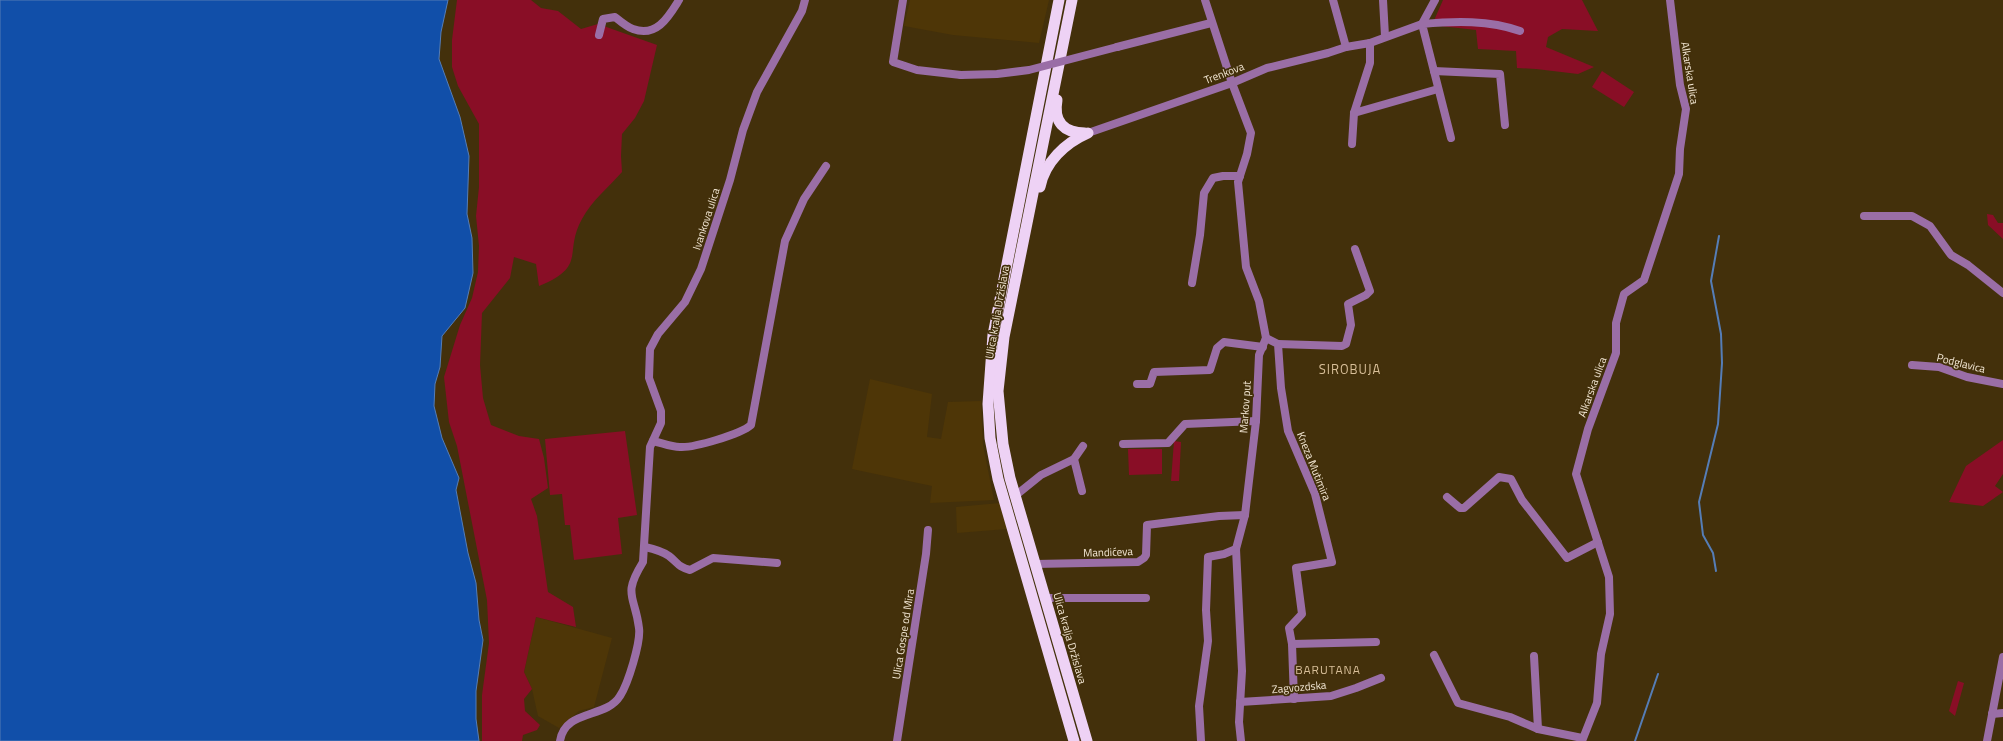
<svg xmlns="http://www.w3.org/2000/svg" width="2003" height="741" viewBox="0 0 2003 741" font-family="'Titillium Web',sans-serif">
	<rect width="100%" height="100%" fill="#43300b"/>
	<g fill="#4e3607">
		<polygon points="910,0 1049,0 1039,43 953,35 904,26"/>
		<polygon points="870,379 932,394 927,437 941,439 948,402 981,401 983,445 994,500 930,503 932,486 852,469"/>
		<polygon points="1000,503 1007,529 957,533 956,507"/>
		<polygon points="536,617 612,638 594,707 579,711 559,728 538,716 532,689 524,672"/>
	</g>
	<g fill="#890e26">
		<path d="M457 0H531L541 8 558 11 581 29 598 24 657 45 644 101 635 118 622 134 621 156 622 172C608 188 592 200 582 219 563 253 588 266 539 286L536 264 514 257 510 278 482 313 480 365 483 398 491 425 519 436 539 439 544 458 548 488 531 499 537 516 548 592 573 607 576 627 536 617 524 672 532 689 524 699 525 711 540 725 537 730 523 735 522 741H482V695L489 643 487 600 457 446 449 422 444 377 460 325 472 298 478 272 479 246 476 216 479 187V124L458 86 452 67V40Z"/>
		<polygon points="1443,0 1582,0 1598,31 1562,29 1548,37 1546,47 1594,67 1578,74 1536,69 1517,68 1516,51 1478,49 1476,30 1432,25"/>
		<polygon points="1602,71 1634,92 1624,107 1592,87"/>
		<polygon points="1987,214 1993,215 1998,223 2003,223 2003,239 1988,225"/>
		<polygon points="625,431 637,515 618,518 622,554 574,560 570,525 565,525 562,494 550,495 545,439"/>
		<polygon points="2003,440 2003,474 1995,486 2003,492 1983,506 1949,502 1966,466"/>
		<polygon points="1174,441 1181,442 1179,481 1171,481"/>
		<polygon points="1128,449 1162,449 1162,474 1129,475"/>
		<polygon points="1958,681 1964,683 1955,716 1949,711"/>
	</g>
	<polygon fill="#114fa9" stroke="#557db6" points="0,0 448,0 441,32 439,59 460,117 469,156 467,214 472,238 473,273 465,308 442,336 440,367 435,384 434,406 442,438 459,478 456,490 468,553 476,583 479,620 483,640 476,691 476,719 479,741 0,741"/>
	<g fill="none" stroke-linecap="round" stroke-linejoin="round">
		<g stroke="#557db6" stroke-width="2">
			<polyline points="1716,571 1713,553 1703,535 1699,502 1718,424 1722,363 1721,334 1711,281 1719,236"/>
			<polyline points="1635,741 1658,674"/>
		</g>
		<g stroke="#9a6ea6" stroke-width="8">
			<polyline points="903,0 893,62 917,70 961,75"/>
			<polyline points="1205,0 1232,83 1251,133 1247,154 1238,182 1246,267 1259,301 1266,338 1259,355 1256,421 1245,515 1236,549 1242,671 1239,722 1241,741"/>
			<polyline points="1333,0 1346,47"/>
			<polyline points="1383,0 1385,36"/>
			<path d="M599 35 603 19 615 17C620 21 627 27 633 29 657 38 669 16 679 0"/>
			<polyline points="1117,47 1211,23"/>
			<polyline points="1434,71 1500,74 1505,125"/>
			<polyline points="1354,113 1438,89"/>
			<polyline points="1088,133 1232,83 1267,68 1328,53 1346,47 1370,43 1422,24 1435,0"/>
			<path d="M1451 138 1422 24C1455 21 1489 20 1520 31"/>
			<polyline points="1352,144 1354,113 1370,63 1370,43"/>
			<polyline points="1864,216 1912,216 1930,226 1951,255 1968,265 2003,293"/>
			<polyline points="1192,283 1200,235 1204,193 1213,178 1223,176 1240,176"/>
			<polyline points="1266,338 1278,344 1281,388 1288,431 1315,494 1332,562 1296,568 1302,614 1289,628 1292,644 1294,699"/>
			<polyline points="1278,344 1342,346 1346,344 1351,325 1348,304 1366,295 1370,291 1355,249"/>
			<polyline points="1912,365 1939,367 1967,377 2003,384"/>
			<polyline points="1137,384 1150,384 1154,372 1210,370 1217,348 1224,342 1263,347"/>
			<path d="M653 441C662 443 671 447 680 447 694 448 741 434 751 425L785 241 804 199 826 166"/>
			<polyline points="1123,444 1168,443 1185,424 1256,421"/>
			<polyline points="1082,491 1074,459 1083,446"/>
			<polyline points="1015,496 1041,475 1074,459"/>
			<polyline points="1447,497 1460,508 1464,508 1499,477 1511,479 1522,500 1567,558 1598,542"/>
			<path d="M645 547C654 549 662 551 669 556 678 563 678 567 690 570L713 558 777 563"/>
			<polyline points="1035,564 1138,562 1144,558 1146,555 1147,525 1219,516 1245,515"/>
			<polyline points="1045,598 1146,598"/>
			<polyline points="1292,644 1376,642"/>
			<polyline points="1434,655 1458,703 1510,717 1538,729 1582,738"/>
			<polyline points="1534,656 1538,729"/>
			<polyline points="1240,702 1331,696 1356,688 1381,678"/>
			<polyline points="1992,714 2003,713"/>
			<path d="M560 741C565 709 606 719 620 696 628 684 641 642 639 628 635 595 622 596 643 562L650 447 661 423V411L649 378 650 349 658 334 685 302 701 269 730 180 743 130 757 92 802 11 805 0"/>
			<polyline points="897,741 926,554 928,530"/>
			<polyline points="1201,741 1199,706 1208,641 1206,610 1208,557 1224,554 1236,549"/>
			<polyline points="1582,741 1597,703 1601,654 1610,614 1609,577 1576,474 1588,429 1616,353 1616,323 1624,294 1644,280 1679,174 1680,149 1686,109 1680,85 1670,0"/>
		</g>
		<polyline stroke="#9a6ea6" stroke-width="8" points="1987,741 2003,657"/>
		<g stroke="#eed2f5" stroke-width="11">
			<polyline points="1059,0 993,335 988,404 990,438 998,479 1074,741"/>
			<polyline points="1072,0 1004,337 998,391 1003,444 1010,478 1087,741"/>
			<path d="M1057 100C1053 122 1064 133 1085 133"/>
			<path d="M1040 187C1045 162 1065 143 1088 133"/>
		</g>
		<polyline stroke="#9a6ea6" stroke-width="8" points="961,75 997,74 1029,70 1117,47"/>
	</g>
	<g text-anchor="middle" stroke-width="3.5" stroke-linejoin="round" paint-order="stroke">
		<g font-size="11" fill="#f4e8d5" stroke="#43300b">
			<text transform="translate(1224 73) rotate(-21)" y="4">Trenkova</text>
			<text transform="translate(1690 73) rotate(81)" y="4">Alkarska ulica</text>
			<text transform="translate(706 219) rotate(-72)" y="4">Ivankova ulica</text>
			<text transform="translate(997 312) rotate(-80)" y="4">Ulica kralja Držislava</text>
			<text transform="translate(1961 363) rotate(14)" y="4">Podglavica</text>
			<text transform="translate(1592 387) rotate(-70)" y="4">Alkarska ulica</text>
			<text transform="translate(1245 407) rotate(-86)" y="4">Markov put</text>
			<text transform="translate(1314 466) rotate(68)" y="4">Kneza Mutimira</text>
			<text transform="translate(1108 552) rotate(-2)" y="4">Mandićeva</text>
			<text transform="translate(903 634) rotate(-81)" y="4">Ulica Gospe od Mira</text>
			<text transform="translate(1070 638) rotate(74)" y="4">Ulica kralja Držislava</text>
			<text transform="translate(1299 687) rotate(-5)" y="4">Zagvozdska</text>
		</g>
		<g font-size="12" letter-spacing="1" fill="#d8bf99" stroke="#43300b">
			<text x="1328" y="674">BARUTANA</text>
		</g>
		<g font-size="13" letter-spacing="1" fill="#d8bf99" stroke="#43300b">
			<text x="1350" y="374">SIROBUJA</text>
		</g>
	</g>
</svg>
